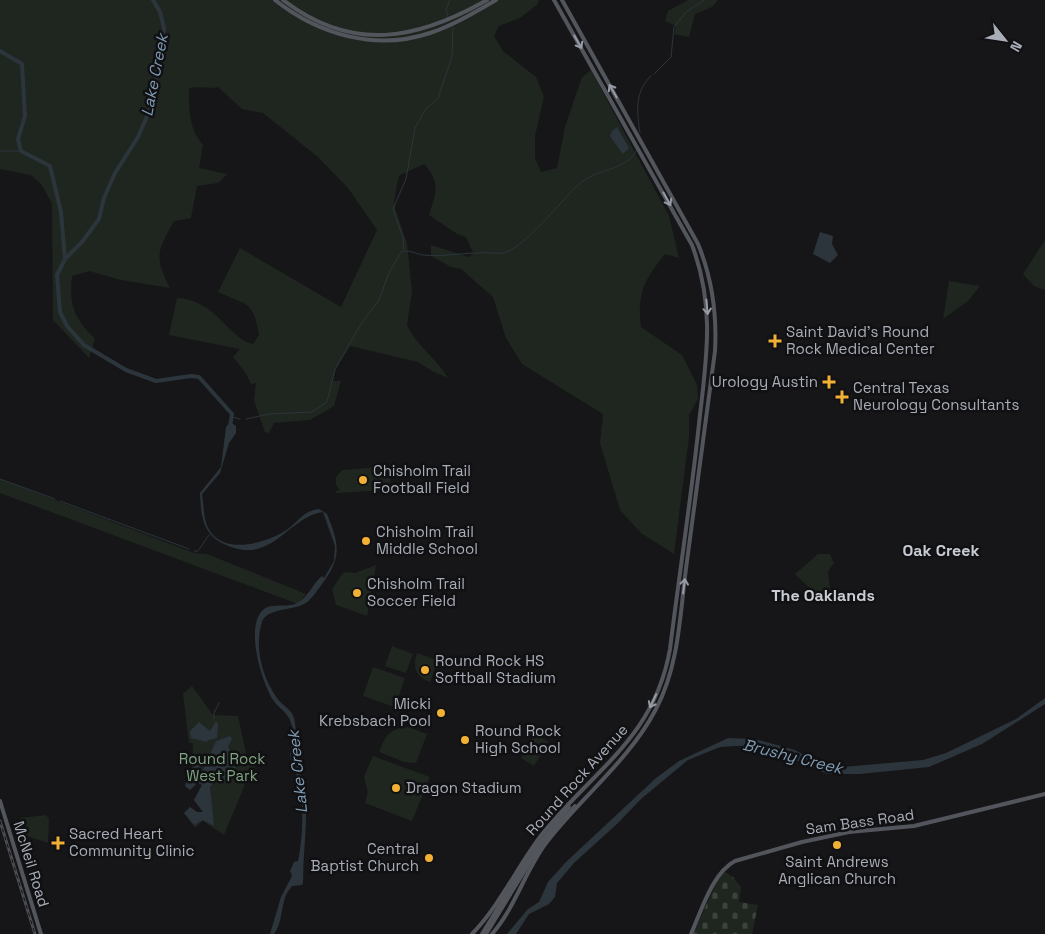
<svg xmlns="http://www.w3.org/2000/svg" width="1045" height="934" viewBox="0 0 1045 934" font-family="'Space Grotesk',sans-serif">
	<defs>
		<pattern id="cemetery-stones" width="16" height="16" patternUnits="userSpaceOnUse" patternTransform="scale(1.25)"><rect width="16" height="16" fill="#1e261f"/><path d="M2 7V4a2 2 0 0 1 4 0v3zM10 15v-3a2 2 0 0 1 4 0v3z" fill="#3c433d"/></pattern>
	</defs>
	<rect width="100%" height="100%" fill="#161618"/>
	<g fill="#1e261f">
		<path d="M0 0H539L538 4 520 18 499 26 494 36 503 51 536 77 544 97 535 136V158L541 172 557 168 565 127 582 77 591 70 669 216 679 258 665 254C644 281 637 292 641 327L682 355 697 385 698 399 689 415V437L674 554 641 533 620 510 600 443 603 414 522 364 506 338 493 297 461 269 451 267 431 256V245L469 257 473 253 466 237 457 234 429 215C436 192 441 183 424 164L399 176 394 200 395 208 407 243 412 291 407 325C416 345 437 359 448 378L432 371 418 362 350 346 336 369 333 381H341L334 406 310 420 274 423 269 433 265 432 254 401 256 383 251 384 245 372 233 357 240 349 169 335 177 298C217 300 227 338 253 344L259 335C253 300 248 306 218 292L240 248 341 307 377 230 348 188 318 157 263 113 242 109 218 87C208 90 199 85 189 89 189 111 189 128 203 145L199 168 227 174 218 183 197 186 191 218 174 221C157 252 154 256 170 288L121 280 89 271 72 276C69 307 74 317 95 339L89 358 53 320 52 204 42 185 31 175 0 169Z"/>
		<polygon points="688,0 718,0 712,7 695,14 689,37 674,34 676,26 665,21 668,11"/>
		<polygon points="1045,240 1045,290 1034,286 1023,274"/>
		<polygon points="949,281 980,286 968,301 943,319"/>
		<path d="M380 467C392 470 394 482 385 490L336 493V491L340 490 336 485V477L342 470Z"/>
		<polygon points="0,479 194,553 207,554 306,594 298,604 0,493"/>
		<polygon points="818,554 830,554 834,563 828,571 830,589 823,601 795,574"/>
		<polygon points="376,565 367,616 336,605 332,589 343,573 345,572 355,573"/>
		<polygon points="392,646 413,654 406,673 385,666"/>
		<path d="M417 653 436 660 437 662 430 682C416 677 412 667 417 653Z"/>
		<polygon points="373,667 405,678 395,707 363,696"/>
		<polygon points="192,686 213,715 238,716 248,762 255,760 257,764 248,777 224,835 203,821 195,828 184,813 190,807 197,812 203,812 194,800 202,785 195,781 196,784 190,790 185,786 195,760 192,759 193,743 189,743 183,694"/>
		<path d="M408 727 427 734 416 763 404 762 379 752C385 736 390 728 408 727Z"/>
		<polygon points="535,734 548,742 534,766 521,758"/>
		<polygon points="373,756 430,777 412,821 365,803 368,792 364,777"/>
		<polygon points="45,815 49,818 48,843 27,836 21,826 20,818"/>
	</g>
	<polygon fill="url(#cemetery-stones)" points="724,871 733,877 741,887 739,902 758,905 752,934 693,934 717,881"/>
	<g fill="#2c353c">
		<polygon points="617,127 629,148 623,154 610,136 612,131"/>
		<polygon points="820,232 833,236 832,244 838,255 830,263 813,254"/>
		<path d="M230 422 236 426V433L229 443 220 473 202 494C204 506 203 521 210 531 226 556 269 542 288 529 299 521 303 511 319 509L327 514C340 546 342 558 320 587 315 593 310 602 302 605 291 610 266 609 262 622 254 647 262 677 277 698 282 706 291 708 294 718 297 731 296 745 297 759 299 773 305 786 306 800 307 827 303 855 303 883L302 885 292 886C279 900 285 919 274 934H270L281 897 292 876 290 871 294 862 298 861C303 837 304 806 299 782 297 774 292 768 291 760 288 749 296 736 291 723 288 712 279 709 273 700 262 682 246 631 261 612 270 601 285 609 297 603 308 598 312 584 322 576L324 578 334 561 335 546 323 512C287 517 272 567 224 544 202 534 201 514 200 493L221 467 226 427Z"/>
		<polygon points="1045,698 1045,704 982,744 929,767 860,774 827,774 780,753 754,745 720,747 688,760 641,799 618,823 574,863 557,883 555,897 549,904 529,914 516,934 507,934 528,909 539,902 548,882 566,862 656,778 679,761 728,738 755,739 777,745 795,750 813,760 843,767 923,760 946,753 1016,719"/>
		<polygon points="216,721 218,724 217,738 209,740 206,742 191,738 190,731 199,722 210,731"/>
		<polygon points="230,736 232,739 228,746 238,775 235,778 214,782 210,787 214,826 203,820 194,825 184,813 190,807 197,812 203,812 194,800 202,785 195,781 196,784 190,790 185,786 194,761 199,761 200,771 202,772 216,741"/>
	</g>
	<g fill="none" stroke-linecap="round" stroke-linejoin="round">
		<g stroke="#2c353c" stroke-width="1">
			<polyline points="448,17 446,10 450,0"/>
			<polyline points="654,74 671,57 674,27 686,12 704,0"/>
			<path d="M640 133C637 112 634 92 651 76"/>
			<polyline points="0,151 21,151"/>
			<polyline points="404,250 403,238 393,209 406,179 415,128 425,110 438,98 452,57 453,27"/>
			<polyline points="232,417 240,419"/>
			<path d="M246 419 269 414 312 412 327 402 335 369 361 324 379 300 388 275 401 252C408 249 416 254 423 255 442 257 461 253 480 253 488 252 496 254 503 253 520 252 564 198 578 185 594 169 626 171 636 151"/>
			<polyline points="0,479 55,499"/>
			<polyline points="60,501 189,549"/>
			<polyline points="194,551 198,551 209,535"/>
			<polyline points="214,719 214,713 219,703"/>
		</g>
		<g stroke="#2c353c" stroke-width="4">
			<polyline points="153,0 160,12 164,28 151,107 138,137 115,173 104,198 99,219 82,242 65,259 57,275 60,312 67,326 84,345 126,370 156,381 191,376 199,377 232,414 230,427"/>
			<polyline points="0,51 22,64 25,116 18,139 21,151 50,166 61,212 65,259"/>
		</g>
		<g stroke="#53555c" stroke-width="4">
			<path d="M275 0C319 35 376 51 430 33 454 25 475 12 496 0"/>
			<path d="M283 0C352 53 417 40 487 0"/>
			<polyline points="0,801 41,934"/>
			<polyline points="536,848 569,807"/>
			<polyline points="538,849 575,806"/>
			<path d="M472 934C500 905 516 869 540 837 591 771 654 740 670 649 679 577 690 505 698 433 705 366 717 311 692 245L554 0"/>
			<polyline points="482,934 511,887"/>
			<polyline points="486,934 514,888"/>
			<path d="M492 934C515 908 525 871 546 843 581 797 629 761 656 709 680 664 680 610 687 561 697 491 706 421 715 351 717 314 712 278 698 244L562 0"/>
			<path d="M691 934C701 912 712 873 735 861L802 842 849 832 914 826 1045 794"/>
		</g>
		<g stroke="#4a4c52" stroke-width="3">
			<polyline id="rail" points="0,821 35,934"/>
		</g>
		<use href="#rail" stroke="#111113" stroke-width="1" stroke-dasharray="4" stroke-linecap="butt"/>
		<g stroke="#53555c" stroke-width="4">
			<polyline points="511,887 536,848"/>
			<polyline points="514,888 538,849"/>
		</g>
	</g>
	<defs><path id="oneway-shaft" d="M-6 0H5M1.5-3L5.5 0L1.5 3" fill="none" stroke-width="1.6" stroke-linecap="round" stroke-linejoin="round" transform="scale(1.25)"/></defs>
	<g stroke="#979ba6">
		<use href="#oneway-shaft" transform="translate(578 42) rotate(60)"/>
		<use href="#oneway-shaft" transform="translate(613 91) rotate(-120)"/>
		<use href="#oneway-shaft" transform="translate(667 199) rotate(61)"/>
		<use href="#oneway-shaft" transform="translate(707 307) rotate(85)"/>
		<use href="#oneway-shaft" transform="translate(684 586) rotate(-83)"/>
		<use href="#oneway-shaft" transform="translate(653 701) rotate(115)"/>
	</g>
	<g fill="#f2b134" stroke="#111113" stroke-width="2">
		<path d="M772.5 333.5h5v5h5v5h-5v5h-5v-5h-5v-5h5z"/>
		<path d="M826.5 374.5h5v5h5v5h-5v5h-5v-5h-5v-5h5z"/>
		<path d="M839.5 389.5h5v5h5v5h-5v5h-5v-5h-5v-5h5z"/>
		<circle cx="363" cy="480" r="5"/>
		<circle cx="366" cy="541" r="5"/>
		<circle cx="357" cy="593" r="5"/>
		<circle cx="425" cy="670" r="5"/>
		<circle cx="441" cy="713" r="5"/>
		<circle cx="465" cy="740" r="5"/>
		<circle cx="396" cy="788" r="5"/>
		<path d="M55.5 835.5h5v5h5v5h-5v5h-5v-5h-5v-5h5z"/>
		<circle cx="837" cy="845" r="5"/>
		<circle cx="429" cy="858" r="5"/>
	</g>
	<g text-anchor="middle" stroke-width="5" stroke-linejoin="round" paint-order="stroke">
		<g font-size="15" fill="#a8adb8" stroke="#111113" text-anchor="start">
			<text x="786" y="337">Saint David's Round<tspan x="786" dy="17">Rock Medical Center</tspan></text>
			<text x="818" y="387" text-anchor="end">Urology Austin</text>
			<text x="853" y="393">Central Texas<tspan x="853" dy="17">Neurology Consultants</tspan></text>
			<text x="373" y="476">Chisholm Trail<tspan x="373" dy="17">Football Field</tspan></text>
			<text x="376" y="537">Chisholm Trail<tspan x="376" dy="17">Middle School</tspan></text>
			<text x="367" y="589">Chisholm Trail<tspan x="367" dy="17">Soccer Field</tspan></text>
			<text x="435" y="666">Round Rock HS<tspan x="435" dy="17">Softball Stadium</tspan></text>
			<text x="431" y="709" text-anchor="end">Micki<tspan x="431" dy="17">Krebsbach Pool</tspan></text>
			<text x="475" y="736">Round Rock<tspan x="475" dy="17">High School</tspan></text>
			<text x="406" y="793">Dragon Stadium</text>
			<text x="69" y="839">Sacred Heart<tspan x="69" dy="17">Community Clinic</tspan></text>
			<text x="419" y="854" text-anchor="end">Central<tspan x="419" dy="17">Baptist Church</tspan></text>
			<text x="837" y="867" text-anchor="middle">Saint Andrews<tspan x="837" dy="17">Anglican Church</tspan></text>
		</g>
		<g font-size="15" fill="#7fa381" stroke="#111113">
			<text x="222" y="764">Round Rock<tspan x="222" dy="17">West Park</tspan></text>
		</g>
		<g font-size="15" fill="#a8adb8" stroke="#111113">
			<text transform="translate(577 780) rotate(-48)" y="5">Round Rock Avenue</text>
			<text transform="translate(860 822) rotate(-8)" y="5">Sam Bass Road</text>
			<text transform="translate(31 864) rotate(73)" y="5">McNeil Road</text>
		</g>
		<g font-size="16" font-style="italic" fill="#7f9bb3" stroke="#111113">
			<text transform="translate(154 75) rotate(-79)" y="6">Lake Creek</text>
			<text transform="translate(793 756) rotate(14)" y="6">Brushy Creek</text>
			<text transform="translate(297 772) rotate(-96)" y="6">Lake Creek</text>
		</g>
		<g font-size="16" font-weight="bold" fill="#c9ccd4" stroke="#111113">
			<text x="941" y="556">Oak Creek</text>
			<text x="823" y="601">The Oaklands</text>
		</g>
	</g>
	<g transform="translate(1005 40) rotate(120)" stroke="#111113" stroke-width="4" paint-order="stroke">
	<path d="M0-4L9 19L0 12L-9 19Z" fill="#a8adb8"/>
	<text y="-8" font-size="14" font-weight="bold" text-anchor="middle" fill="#a8adb8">N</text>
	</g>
</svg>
